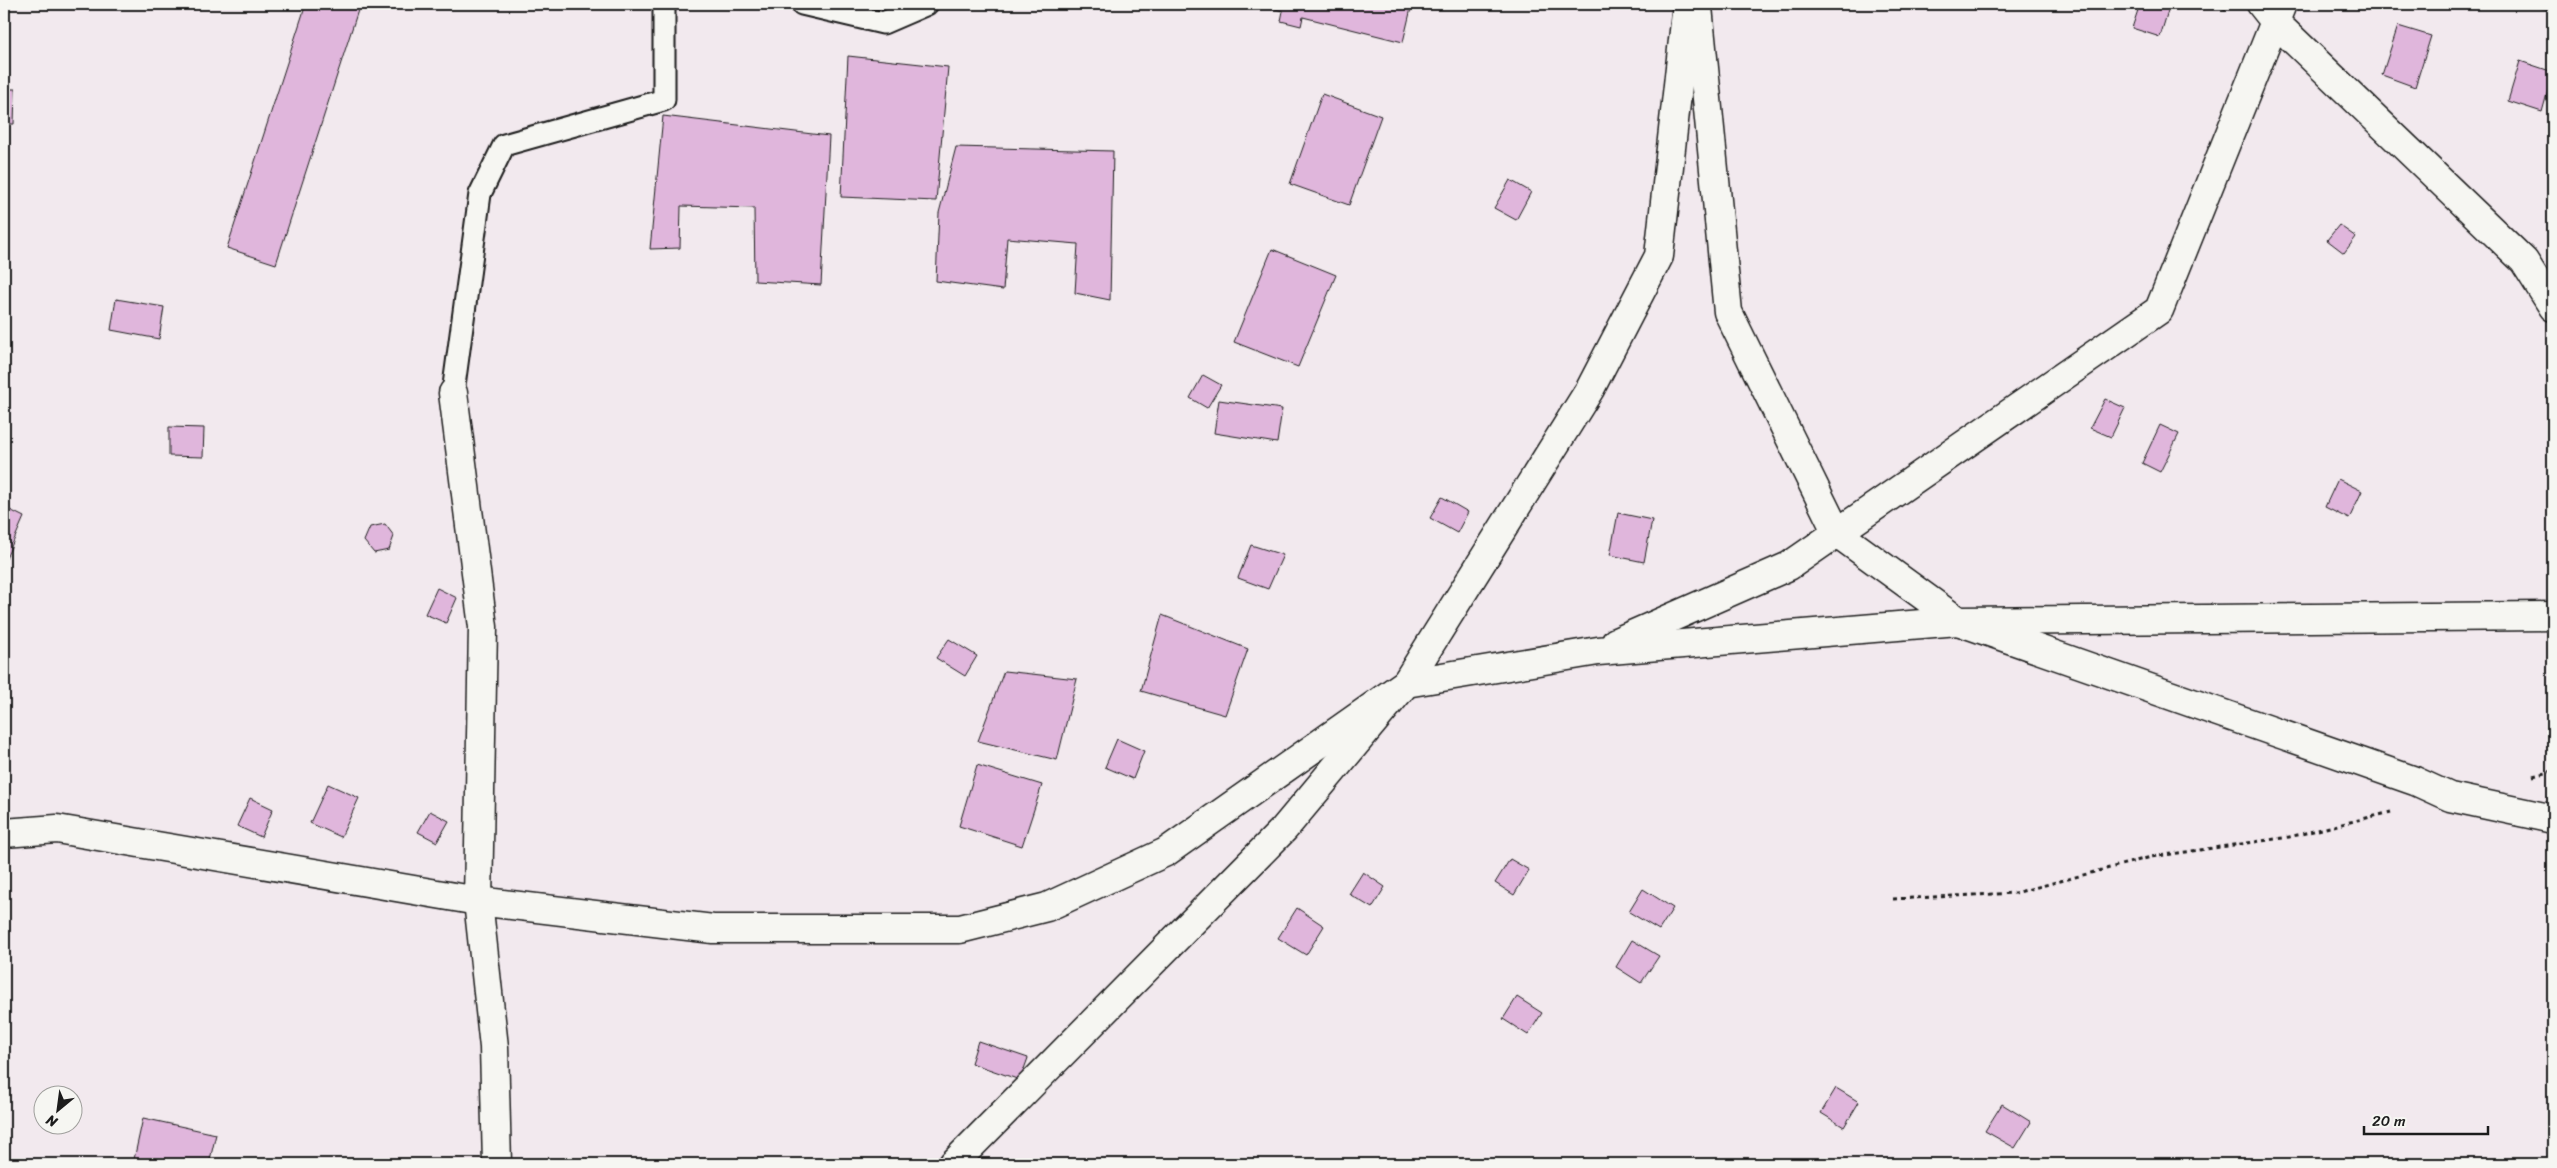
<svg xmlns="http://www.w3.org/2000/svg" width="2557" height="1168" viewBox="0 0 2557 1168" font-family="Sriracha,sans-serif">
	<rect width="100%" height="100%" fill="#f2e9ee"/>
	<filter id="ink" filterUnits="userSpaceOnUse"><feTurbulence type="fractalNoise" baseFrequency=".02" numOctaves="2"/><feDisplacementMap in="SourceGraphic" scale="10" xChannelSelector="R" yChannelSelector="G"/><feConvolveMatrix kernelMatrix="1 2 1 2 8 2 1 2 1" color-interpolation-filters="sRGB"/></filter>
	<g filter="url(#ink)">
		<g fill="#e0b6dc" stroke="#1c1c1c">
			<polygon points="306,4 360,4 276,264 227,248"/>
			<polygon points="1255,4 1412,4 1403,42 1303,17 1301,26 1281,21 1283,11"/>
			<polygon points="2140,4 2170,4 2160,37 2132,28"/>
			<polygon points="2215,4 2229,4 2225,10"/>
			<polygon points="2544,4 2553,4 2553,11 2542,8"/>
			<polygon points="2398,26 2431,36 2415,87 2382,75"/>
			<polygon points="848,56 948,67 936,201 841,197"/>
			<polygon points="2520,61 2553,72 2542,112 2508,101"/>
			<polygon points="4,89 15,89 14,124 4,124"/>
			<polygon points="1322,94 1381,116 1349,205 1290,184"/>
			<polygon points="663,116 829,136 821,285 755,281 754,208 681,206 680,248 650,249"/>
			<polygon points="956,147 1113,151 1110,300 1075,293 1078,244 1007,238 1003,290 936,281 939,213"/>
			<polygon points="1510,180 1531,192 1516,220 1494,208"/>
			<polygon points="2339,225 2356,237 2344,253 2327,240"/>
			<polygon points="1272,249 1336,275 1298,367 1234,342"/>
			<polygon points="116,299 164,307 159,339 111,330"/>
			<polygon points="1203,375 1221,385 1207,408 1190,398"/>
			<polygon points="2105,399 2125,408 2111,437 2090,428"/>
			<polygon points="1219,400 1282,409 1277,443 1214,433"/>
			<polygon points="2160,425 2179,434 2160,472 2142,463"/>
			<polygon points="169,427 204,428 203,457 169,456"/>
			<polygon points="2338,479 2362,491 2349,519 2325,507"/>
			<polygon points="1442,497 1468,512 1457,533 1430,518"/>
			<polygon points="4,507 24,517 4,563"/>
			<polygon points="1618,513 1652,520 1644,562 1610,555"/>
			<polygon points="385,524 394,536 389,550 374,553 364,541 370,527"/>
			<polygon points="1251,545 1283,555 1268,589 1238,578"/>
			<polygon points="437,588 457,598 446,623 425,614"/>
			<polygon points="1162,615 1248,649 1225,715 1141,691"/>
			<polygon points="949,639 977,656 965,676 936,658"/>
			<polygon points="1004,671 1077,679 1057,760 978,741"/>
			<polygon points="1117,739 1144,751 1133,779 1105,767"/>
			<polygon points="977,765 1042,785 1022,846 959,826"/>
			<polygon points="328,784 359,798 341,837 310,823"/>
			<polygon points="250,798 273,809 261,837 237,826"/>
			<polygon points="430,811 449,821 437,842 418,832"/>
			<polygon points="1510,859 1529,870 1514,895 1495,883"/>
			<polygon points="1363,872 1385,887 1372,908 1349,894"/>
			<polygon points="1643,889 1673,908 1659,930 1629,912"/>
			<polygon points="1297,908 1324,926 1306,955 1278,938"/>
			<polygon points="1632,940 1659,956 1641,983 1616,967"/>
			<polygon points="1517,997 1542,1013 1528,1035 1503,1019"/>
			<polygon points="978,1041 1028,1058 1020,1080 971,1063"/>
			<polygon points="1836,1088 1859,1102 1844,1127 1821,1113"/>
			<polygon points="2002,1104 2031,1122 2015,1148 1985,1131"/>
			<polygon points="143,1118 216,1134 209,1164 133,1164"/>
		</g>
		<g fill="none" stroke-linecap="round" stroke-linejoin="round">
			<g stroke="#1c1c1c" stroke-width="25">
				<g id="lane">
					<polyline points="802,4 883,23 927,4"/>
					<polyline points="453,393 480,194 504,145 664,100 664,4"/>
				</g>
			</g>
			<g stroke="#1c1c1c" stroke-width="31">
				<g id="street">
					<polyline points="2261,4 2276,23 2524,261 2553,307"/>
					<polyline points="1698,7 1728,312 1837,533 1958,621 2415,781 2450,797 2553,819"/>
					<polyline points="453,393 483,627 478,901 494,1047 497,1164"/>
					<polyline points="1616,642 1789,566 2159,310 2282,4"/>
					<polyline points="4,833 57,829 478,901 713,929 960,929 1047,907 1166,852 1406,683 1598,651 1958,621 2553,616"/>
					<polyline points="953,1164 1284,829 1406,683 1590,389 1659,256 1687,4"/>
				</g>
			</g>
			<g stroke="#1c1c1c" stroke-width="3" stroke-dasharray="4 4" stroke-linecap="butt">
				<polyline points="2533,776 2553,771"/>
				<polyline points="1893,899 2015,893 2151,857 2289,837 2391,812"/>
			</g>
			<use href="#lane" stroke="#f6f6f2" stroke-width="21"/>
			<use href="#street" stroke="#f6f6f2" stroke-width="28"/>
		</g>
	</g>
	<rect width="2557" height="1168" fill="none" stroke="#f6f6f2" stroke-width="20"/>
	<rect x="10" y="10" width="2537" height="1148" fill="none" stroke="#1c1c1c" stroke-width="2" filter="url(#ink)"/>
	<g transform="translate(58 1110) rotate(209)"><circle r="24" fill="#f6f6f2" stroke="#9f9f9c"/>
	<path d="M0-4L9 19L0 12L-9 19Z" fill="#1c1c1c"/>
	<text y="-8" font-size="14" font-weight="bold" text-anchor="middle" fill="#1c1c1c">N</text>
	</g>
	<path d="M2364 1126v8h124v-8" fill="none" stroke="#1c1c1c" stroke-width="2.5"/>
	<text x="2372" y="1126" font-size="15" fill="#1c1c1c" stroke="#f6f6f2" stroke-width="4" paint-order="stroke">20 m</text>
</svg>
